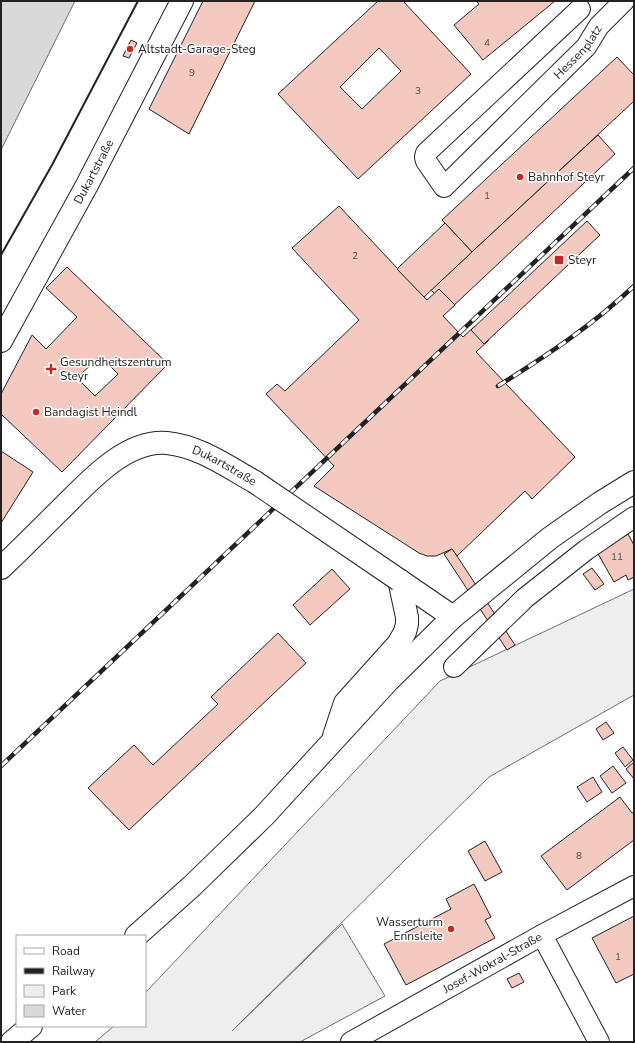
<svg xmlns="http://www.w3.org/2000/svg" width="635" height="1043" viewBox="0 0 635 1043" font-family="'Nunito Sans',sans-serif">
	<rect width="100%" height="100%" fill="#fff"/>
	<polygon fill="#eee" stroke="#6f6f6f" points="634,589 634,695 489,777 232,1031 342,924 385,996 300,1042 95,1042 114,1026 145,1026 145,993 440,681"/>
	<polygon fill="#d9d9d9" stroke="#6f6f6f" points="1,1 75,1 1,150"/>
	<g fill="#f3c9c0" stroke="#222" fill-rule="evenodd">
		<polygon points="203,1 255,1 189,134 149,109"/>
		<path d="M378 1H403L471 74 358 179 278 94ZM379 48 401 71 362 109 340 87Z"/>
		<polygon points="476,1 555,1 483,60 454,25 479,4"/>
		<polygon points="131,40 137,43 129,58 123,56"/>
		<polygon points="617,57 634,75 634,101 472,252 442,220"/>
		<polygon points="598,135 615,154 450,309 431,290"/>
		<polygon points="339,206 427,300 439,289 455,305 443,316 463,337 475,326 489,340 476,352 575,457 532,499 525,491 457,556 452,549 436,556 427,556 419,553 314,486 334,466 266,394 277,384 285,391 359,320 292,248"/>
		<polygon points="587,221 600,235 484,344 471,330"/>
		<polygon points="445,223 472,252 424,297 397,269"/>
		<path d="M67 267 168 364 62 472 1 414V394L32 335 46 349 77 317 46 288ZM100 356 118 374 95 396 77 378Z"/>
		<polygon points="1,451 33,472 1,523"/>
		<polygon points="628,534 634,545 634,577 628,580 626,575 614,582 597,552"/>
		<polygon points="452,549 457,556 515,645 507,650 444,554"/>
		<polygon points="592,568 604,584 595,590 583,574"/>
		<polygon points="332,569 350,589 310,625 293,605"/>
		<polygon points="278,633 306,663 129,830 88,788 134,745 153,765 218,704 211,697"/>
		<polygon points="606,722 614,733 603,740 596,729"/>
		<polygon points="623,747 633,760 625,767 615,753"/>
		<polygon points="634,762 634,779 626,769"/>
		<polygon points="613,766 626,783 612,793 600,776"/>
		<polygon points="593,777 602,792 587,802 577,787"/>
		<polygon points="620,797 632,813 634,812 634,840 567,890 541,856"/>
		<polygon points="485,841 502,872 485,881 468,851"/>
		<polygon points="474,884 491,917 485,920 495,938 406,985 384,944 451,909 446,899"/>
		<polygon points="634,916 634,974 616,983 592,938"/>
		<polygon points="519,973 524,982 512,988 507,979"/>
	</g>
	<g fill="none" stroke-linecap="round" stroke-linejoin="round">
		<g stroke="#222" stroke-width="22">
			<g id="street">
				<path id="s1" d="M580 9 426 153 425 157 426 161 444 187 586 47 599 26 624 1"/>
				<polyline points="454,667 525,598 586,550 634,517"/>
				<polyline points="542,935 599,1042"/>
				<path id="s2" d="M351 1042 542 935 634 886"/>
			</g>
		</g>
		<g stroke="#222" stroke-width="24">
			<g id="secondary">
				<path id="s3" d="M1 341 87 185 182 1"/>
				<path id="s4" d="M1 568C20 550 39 531 57 513 85 486 124 439 167 443 199 446 228 467 255 482"/>
				<polyline points="399,580 453,617"/>
			</g>
		</g>
		<g stroke="#222" stroke-width="24">
			<g id="primary">
				<polyline points="334,736 345,703 398,644 405,632 407,624 407,617 399,580"/>
				<polyline points="136,936 192,886 264,816 388,681 453,617 550,538 600,503 634,482"/>
				<polyline points="12,1042 31,1026"/>
			</g>
		</g>
		<use href="#street" stroke="#fff" stroke-width="20"/>
		<use href="#secondary" stroke="#fff" stroke-width="22"/>
		<use href="#primary" stroke="#fff" stroke-width="22"/>
		<g stroke="#222" stroke-width="4.5">
			<g id="rail">
				<path d="M498 386C546 356 593 325 634 286"/>
				<polyline points="1,766 634,168"/>
			</g>
		</g>
		<use href="#rail" stroke="#fff" stroke-width="3" stroke-dasharray="9" stroke-linecap="butt"/>
		<g stroke="#222" stroke-width="24" stroke-linecap="butt">
			<polyline id="secondary-bridge" points="255,482 399,580"/>
		</g>
		<use href="#secondary-bridge" stroke="#fff" stroke-width="22"/>
		<polyline stroke="#222" stroke-width="2" points="1,255 52,165 138,1"/>
	</g>
	<g fill="#c62828" stroke="#fff" stroke-width="1.5">
		<circle cx="130" cy="49" r="4"/>
		<circle cx="520" cy="177" r="4"/>
		<rect x="554" y="255" width="10" height="10" rx="2"/>
		<path d="M49 363h4v4h4v4h-4v4h-4v-4h-4v-4h4z"/>
		<circle cx="36" cy="412" r="4"/>
		<circle cx="451" cy="929" r="4"/>
	</g>
	<g text-anchor="middle" stroke-width="3" stroke-linejoin="round" paint-order="stroke">
		<g font-size="10" fill="#564c4a">
			<text x="487" y="46">4</text>
			<text x="192" y="76">9</text>
			<text x="418" y="94">3</text>
			<text x="487" y="199">1</text>
			<text x="355" y="259">2</text>
			<text x="617" y="560">11</text>
			<text x="579" y="859">8</text>
			<text x="618" y="960">1</text>
		</g>
		<g font-size="12" fill="#222" stroke="#fff" text-anchor="start">
			<text x="138" y="53">Altstadt-Garage-Steg</text>
			<text x="528" y="181">Bahnhof Steyr</text>
			<text x="568" y="264">Steyr</text>
			<text x="60" y="366">Gesundheitszentrum<tspan x="60" dy="14">Steyr</tspan></text>
			<text x="44" y="416">Bandagist Heindl</text>
			<text x="443" y="926" text-anchor="end">Wasserturm<tspan x="443" dy="14">Ennsleite</tspan></text>
		</g>
		<g font-size="12" fill="#222" stroke="#fff">
			<text dy="4" stroke="none"><textPath href="#s1" startOffset="441">Hessenplatz</textPath></text>
			<text dy="4" stroke="none"><textPath href="#s3" startOffset="193">Dukartstraße</textPath></text>
			<text dy="4" stroke="none"><textPath href="#s4" startOffset="275">Dukartstraße</textPath></text>
			<text dy="4" stroke="none"><textPath href="#s2" startOffset="162">Josef-Wokral-Straße</textPath></text>
		</g>
	</g>
	<rect width="635" height="1043" fill="none" stroke="#222222" stroke-width="4"/>
	<rect x="16" y="935" width="130" height="92" fill="#ffffff" stroke="#a7a7a7"/>
	<rect x="24" y="948" width="20" height="6" fill="#ffffff" stroke="#a7a7a7"/>
	<text x="52" y="955" font-size="12" fill="#222222">Road</text>
	<rect x="24" y="968" width="20" height="6" fill="#222222" stroke="#a7a7a7"/>
	<text x="52" y="975" font-size="12" fill="#222222">Railway</text>
	<rect x="24" y="985" width="20" height="12" fill="#eeeeee" stroke="#a7a7a7"/>
	<text x="52" y="995" font-size="12" fill="#222222">Park</text>
	<rect x="24" y="1005" width="20" height="12" fill="#d9d9d9" stroke="#a7a7a7"/>
	<text x="52" y="1015" font-size="12" fill="#222222">Water</text>
</svg>
